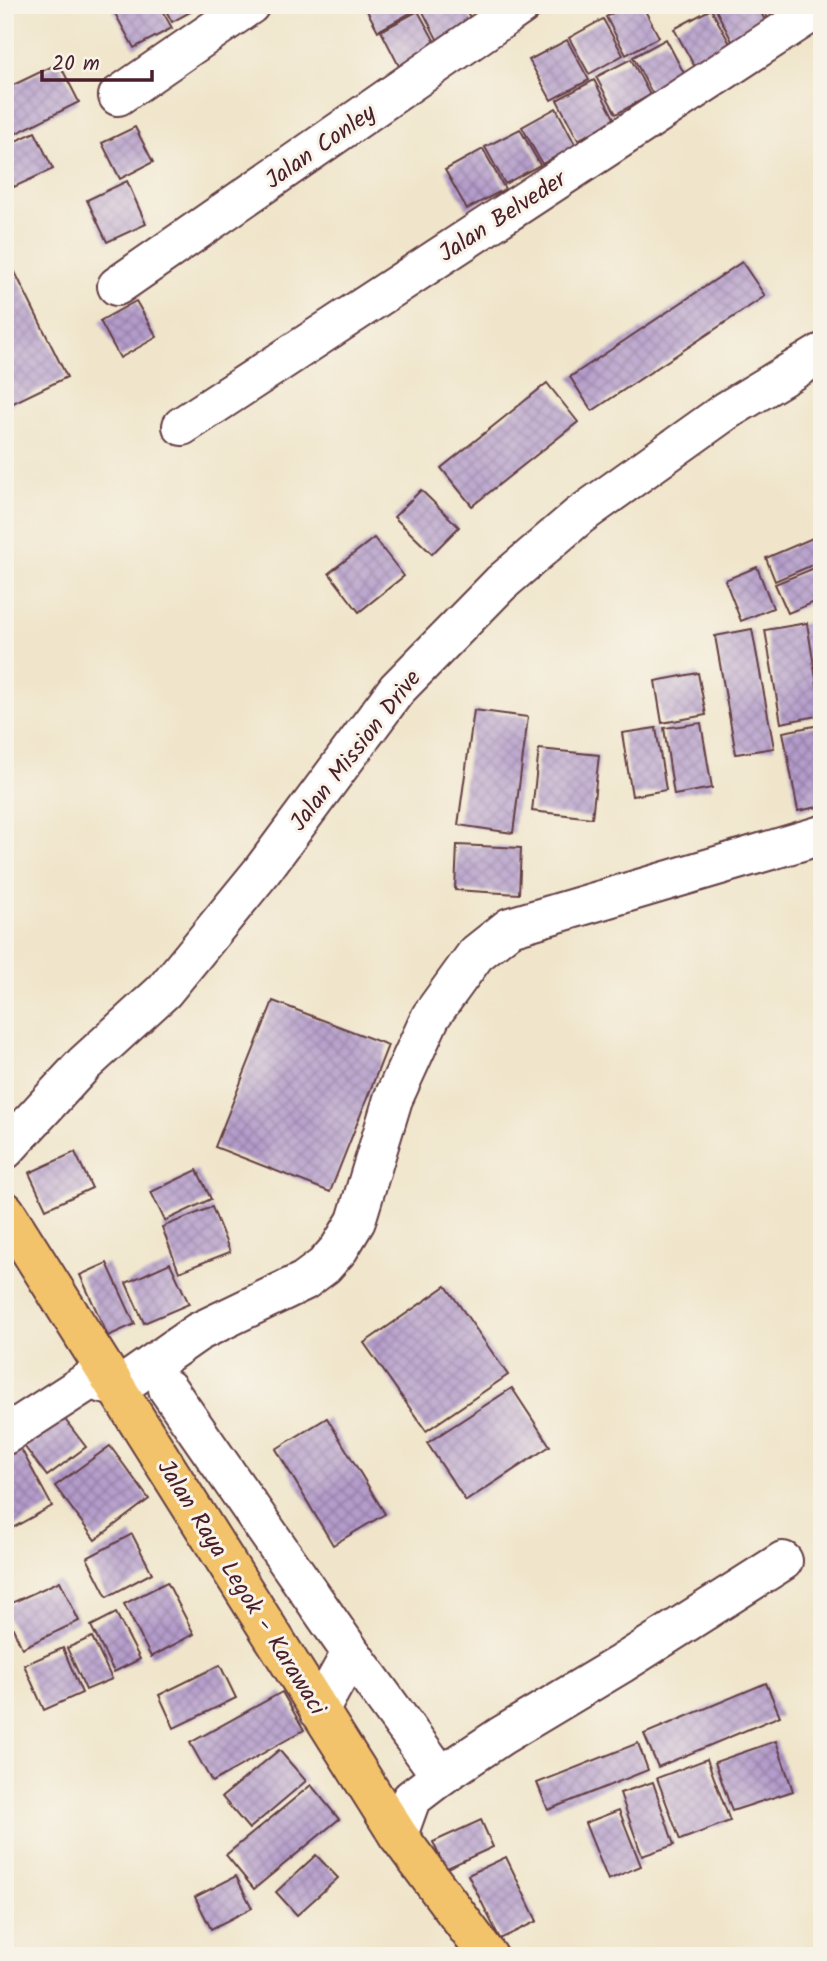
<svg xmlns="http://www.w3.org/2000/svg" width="827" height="1961" viewBox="0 0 827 1961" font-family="Kalam,sans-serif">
	<defs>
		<pattern id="building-cross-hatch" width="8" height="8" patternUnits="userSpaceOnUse" patternTransform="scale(1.75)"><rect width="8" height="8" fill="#b49ccb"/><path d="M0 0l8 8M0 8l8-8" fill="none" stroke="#947fa5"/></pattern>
	</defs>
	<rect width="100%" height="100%" fill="#f7f3e8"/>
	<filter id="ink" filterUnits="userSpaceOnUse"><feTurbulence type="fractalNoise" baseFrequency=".0143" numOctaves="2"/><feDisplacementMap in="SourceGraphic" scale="14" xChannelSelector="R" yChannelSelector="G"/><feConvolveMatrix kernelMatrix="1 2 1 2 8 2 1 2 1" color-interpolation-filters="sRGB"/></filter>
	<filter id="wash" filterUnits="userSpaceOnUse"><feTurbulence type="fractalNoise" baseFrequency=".00686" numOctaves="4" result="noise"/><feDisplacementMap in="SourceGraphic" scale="28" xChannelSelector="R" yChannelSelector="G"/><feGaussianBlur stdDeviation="1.57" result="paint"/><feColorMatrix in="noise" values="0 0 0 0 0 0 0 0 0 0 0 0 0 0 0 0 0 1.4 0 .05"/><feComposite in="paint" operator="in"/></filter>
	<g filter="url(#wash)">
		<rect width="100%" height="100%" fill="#f0e5ca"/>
		<g id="blocks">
			<g fill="url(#building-cross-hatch)">
				<polygon points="118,5 159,5 172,28 134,48 112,8"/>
				<polygon points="163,5 203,5 172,22"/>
				<polygon points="364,5 413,5 416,10 378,31"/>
				<polygon points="426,5 463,5 475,26 440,45 421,8"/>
				<polygon points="627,5 642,5 659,37 626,55 606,17"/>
				<polygon points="716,5 757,5 767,24 733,43 714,6"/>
				<polygon points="761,5 804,5 770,23"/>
				<polygon points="711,9 733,49 696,69 674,29"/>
				<polygon points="418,11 440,51 402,72 381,31"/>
				<polygon points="603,19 623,55 589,74 569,38"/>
				<polygon points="666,39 686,77 653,95 633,57"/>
				<polygon points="567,40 589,80 551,100 529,60"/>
				<polygon points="631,59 650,95 616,114 596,77"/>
				<polygon points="59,63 79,102 5,139 5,89"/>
				<polygon points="594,80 615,120 578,140 557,100"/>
				<polygon points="556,108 576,146 542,164 522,127"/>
				<polygon points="135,127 153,162 120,179 102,143"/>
				<polygon points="520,129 540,165 505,184 485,147"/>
				<polygon points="35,132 53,169 14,187 5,169 5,146"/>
				<polygon points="483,149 505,189 467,209 445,170"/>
				<polygon points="127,181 146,224 107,242 87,200"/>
				<polygon points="5,252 67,377 5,407"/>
				<polygon points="742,262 765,296 592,411 570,377"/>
				<polygon points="136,301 157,337 120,358 100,321"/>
				<polygon points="547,383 578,422 472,506 441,468"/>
				<polygon points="421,490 459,527 432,554 394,517"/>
				<polygon points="822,534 822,561 775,581 766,558"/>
				<polygon points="374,538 404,576 359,612 329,573"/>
				<polygon points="822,565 822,599 788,613 775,584"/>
				<polygon points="757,567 773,608 741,621 725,580"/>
				<polygon points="822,605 822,627 814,608"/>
				<polygon points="807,623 822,715 781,723 765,630"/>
				<polygon points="752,629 774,748 736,754 715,636"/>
				<polygon points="698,673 706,715 662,723 655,681"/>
				<polygon points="474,710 528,717 513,833 458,825"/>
				<polygon points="701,723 712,788 674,795 664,728"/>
				<polygon points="820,725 822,736 822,806 798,811 783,732"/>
				<polygon points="656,728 666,790 632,796 622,733"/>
				<polygon points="539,749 599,755 592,818 532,811"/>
				<polygon points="457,845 521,848 519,894 455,890"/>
				<polygon points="273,1001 388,1045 330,1192 215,1147"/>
				<polygon points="75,1152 92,1188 46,1209 29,1173"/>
				<polygon points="197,1170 211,1199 165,1221 151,1192"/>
				<polygon points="212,1207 230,1252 179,1272 162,1227"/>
				<polygon points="107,1263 135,1324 108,1336 80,1275"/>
				<polygon points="170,1263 189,1304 144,1323 126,1283"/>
				<polygon points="446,1286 508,1375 426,1431 364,1343"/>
				<polygon points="512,1388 550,1446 466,1501 427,1443"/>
				<polygon points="60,1413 86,1447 47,1476 21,1442"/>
				<polygon points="327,1418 385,1514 333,1545 276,1449"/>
				<polygon points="110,1446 149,1499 95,1540 55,1486"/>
				<polygon points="20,1447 52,1506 5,1532 5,1455"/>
				<polygon points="132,1534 152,1573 107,1597 87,1558"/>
				<polygon points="60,1581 79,1621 22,1648 5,1611 5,1606"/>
				<polygon points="167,1582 194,1634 151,1657 124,1604"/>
				<polygon points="116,1613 140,1659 114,1672 91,1626"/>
				<polygon points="92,1637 112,1679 86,1690 67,1648"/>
				<polygon points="63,1648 82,1693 44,1710 24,1665"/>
				<polygon points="220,1665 236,1698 174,1728 159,1695"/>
				<polygon points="766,1683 780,1716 658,1767 644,1734"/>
				<polygon points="282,1692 304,1730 212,1782 190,1743"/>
				<polygon points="776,1741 793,1791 732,1811 715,1762"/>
				<polygon points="638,1743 648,1770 548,1810 537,1783"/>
				<polygon points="279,1750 306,1781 249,1829 222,1797"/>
				<polygon points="707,1759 730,1821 680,1840 657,1778"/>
				<polygon points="653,1782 674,1845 642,1856 620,1793"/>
				<polygon points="311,1785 339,1819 254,1889 226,1855"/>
				<polygon points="619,1810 641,1866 608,1880 585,1823"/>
				<polygon points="481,1820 493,1847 445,1869 433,1842"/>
				<polygon points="316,1855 338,1878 297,1915 276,1892"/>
				<polygon points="506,1857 537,1921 500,1939 468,1875"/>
				<polygon points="236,1876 252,1908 211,1929 195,1897"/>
			</g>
		</g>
	</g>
	<g filter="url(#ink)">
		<use href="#blocks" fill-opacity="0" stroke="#633d43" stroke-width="2"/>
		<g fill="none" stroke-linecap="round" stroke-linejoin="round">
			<g stroke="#633d43" stroke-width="42">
				<g id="minor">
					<polyline points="118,96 250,5"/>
					<polyline points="117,286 522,5"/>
					<polyline points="182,426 822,6"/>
					<polyline points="5,1150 84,1064 164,991 262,871 397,689 501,583 579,516 726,411 822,353"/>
					<polyline points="168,1389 354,1657 441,1776"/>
					<polyline points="5,1435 90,1380 118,1388 198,1332 304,1281 324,1266 339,1249 356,1221 393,1099 431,1016 476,954 510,927 822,835"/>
					<polyline points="319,1711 345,1664 354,1657"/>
					<polyline points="398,1835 411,1799 441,1776 501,1736 621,1664 783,1561"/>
				</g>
			</g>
			<g stroke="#633d43" stroke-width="42">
				<polyline id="major" points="5,1211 398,1835 488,1956"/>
			</g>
			<use href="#minor" stroke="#fff" stroke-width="38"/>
			<use href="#major" stroke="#f2c36a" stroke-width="38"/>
		</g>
	</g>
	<g text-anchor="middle" stroke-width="6" stroke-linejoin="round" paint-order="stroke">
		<g font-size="24" fill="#4a1f2b" stroke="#f7f3e8">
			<text transform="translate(320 146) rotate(-35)" y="8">Jalan Conley</text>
			<text transform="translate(502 216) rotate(-33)" y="8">Jalan Belveder</text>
			<text transform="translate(355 750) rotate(-52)" y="8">Jalan Mission Drive</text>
			<text transform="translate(242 1587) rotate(58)" y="8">Jalan Raya Legok - Karawaci</text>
		</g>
	</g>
	<rect width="827" height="1961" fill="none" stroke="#f7f3e8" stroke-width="28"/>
	<path d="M42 70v10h110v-10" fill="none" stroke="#4a1f2b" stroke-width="3.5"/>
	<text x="52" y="70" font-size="21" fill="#4a1f2b" stroke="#f7f3e8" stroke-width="5" paint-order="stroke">20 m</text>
</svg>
